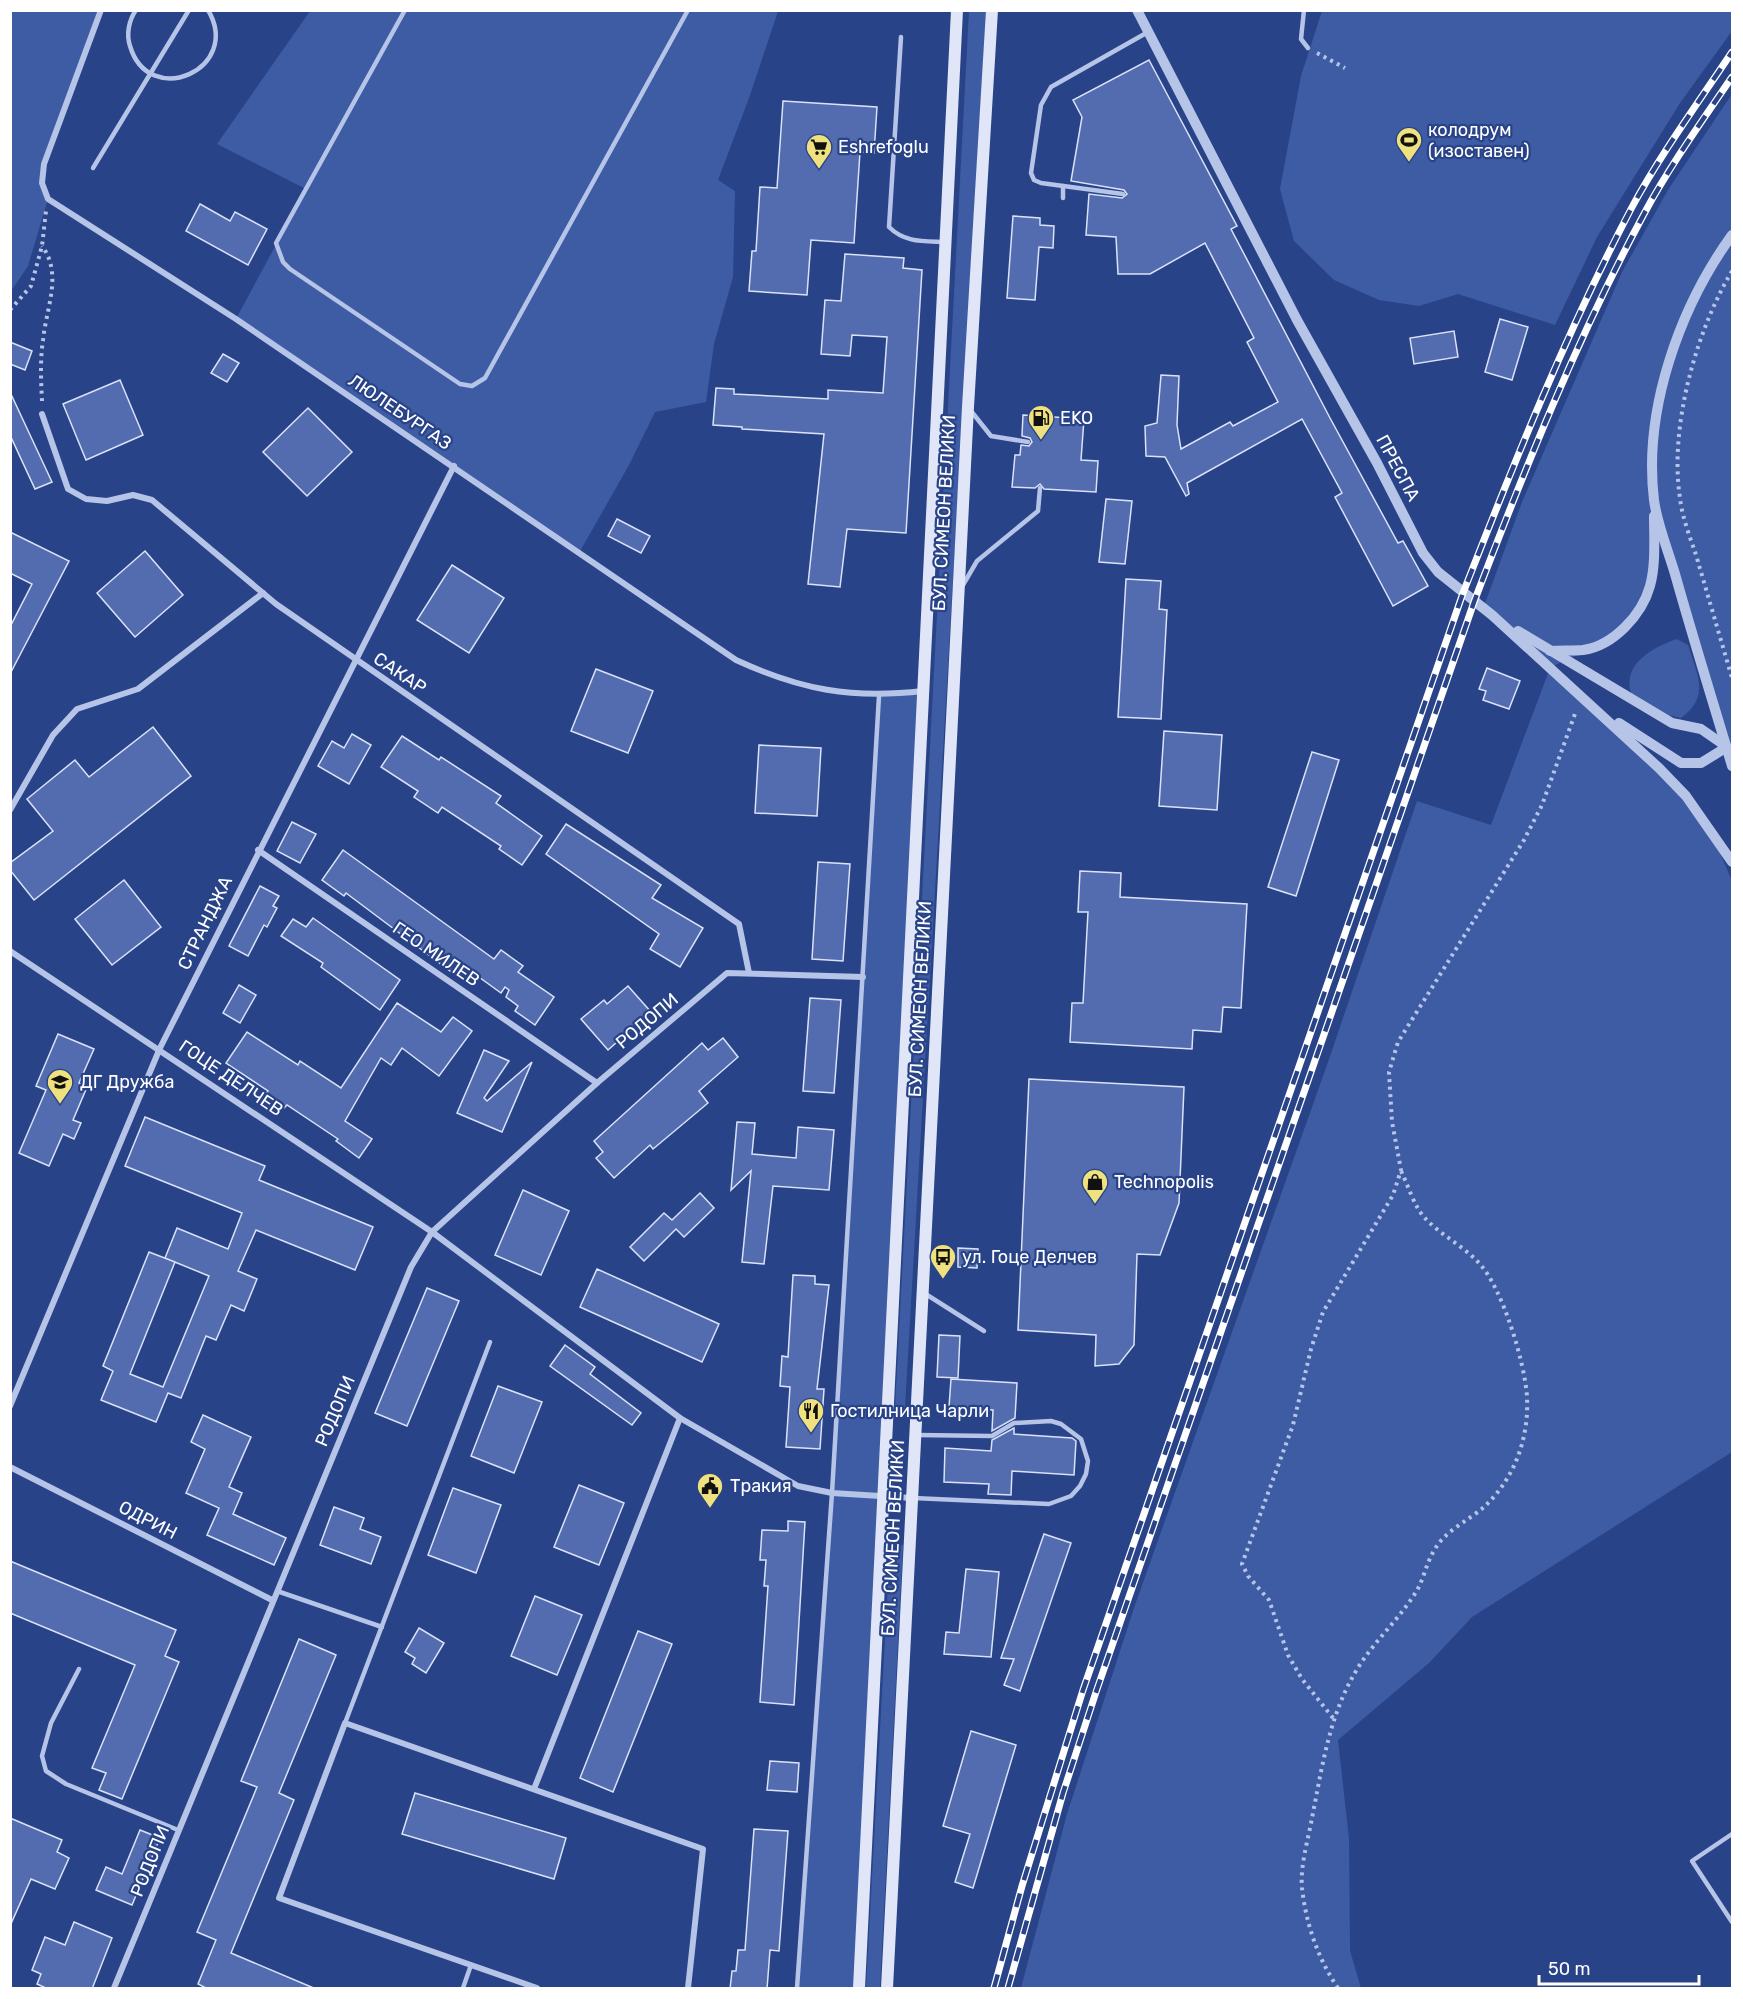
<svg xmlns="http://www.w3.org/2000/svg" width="1743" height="1999" viewBox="0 0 1743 1999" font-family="Rubik,sans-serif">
	<rect width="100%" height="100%" fill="#294388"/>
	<g fill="#3e5ca4">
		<polygon points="11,11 101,11 44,164 42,183 48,199 28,266 11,291"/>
		<polygon points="310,11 778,11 749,98 718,180 735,191 733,277 714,344 706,402 655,412 629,465 579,553 236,319 306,189 217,144"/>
		<polygon points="969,11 986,11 905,1407 895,1407"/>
		<polygon points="1322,11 1732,11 1732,31 1680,103 1597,237 1555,325 1458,294 1419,306 1379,300 1334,280 1294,241 1280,189 1301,76"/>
		<polygon points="1732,94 1732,766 1655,504 1650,588 1614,638 1551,667 1597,709 1709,827 1732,881 1732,1452 1472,1617 1429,1663 1338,1740 1349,1839 1350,1951 1361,1988 1021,1988 1067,1814 1135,1605 1327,1065 1417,801 1491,825 1550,668 1483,609 1522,502 1622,272 1668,190"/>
		<path d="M1677 639 1688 645C1697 675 1711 696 1681 718L1668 715 1631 693C1622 664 1653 647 1677 639Z"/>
		<polygon points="923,691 859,1988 797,1988 832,1493 879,696"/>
		<polygon points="903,1545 880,1988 866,1988 890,1547"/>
	</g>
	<g fill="#526caf" stroke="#dae2f7" stroke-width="1.5">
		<polygon points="1149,60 1237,226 1231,229 1330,418 1398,543 1403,541 1428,586 1393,606 1335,497 1342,493 1302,419 1187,483 1189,494 1186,496 1165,457 1146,456 1145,426 1157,423 1161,375 1179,376 1177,425 1181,449 1230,422 1233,426 1278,402 1247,342 1254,338 1205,243 1150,274 1118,274 1116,237 1086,235 1089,194 1122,198 1127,194 1124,190 1071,181 1082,117 1073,100"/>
		<polygon points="783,101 877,107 874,153 860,152 854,243 811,240 807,295 749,291 752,251 756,251 760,187 777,188"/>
		<polygon points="200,204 230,221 235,212 267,229 248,265 186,231"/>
		<polygon points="1013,216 1040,218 1040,225 1054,226 1053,248 1039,247 1035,300 1007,298"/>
		<polygon points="845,254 904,258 903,268 922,270 906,533 847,529 840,587 808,584 824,434 742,429 742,427 713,425 716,388 734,389 734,394 828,399 828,390 883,393 887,337 852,335 850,356 821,354 825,300 841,301"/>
		<polygon points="1500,319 1528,327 1512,380 1485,372"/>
		<polygon points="1454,331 1458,357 1414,364 1410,338"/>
		<polygon points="10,342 32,351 25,370 10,364"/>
		<polygon points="223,354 239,363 227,382 211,373"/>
		<polygon points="120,380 143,435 86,460 63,404"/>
		<polygon points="10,392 52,482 35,489 10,435"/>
		<polygon points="308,408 352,452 307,496 263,452"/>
		<polygon points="1023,415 1084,419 1081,460 1098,461 1096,492 1044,489 1040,484 1035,488 1012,487 1015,455 1020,455 1021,445 1029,446 1032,442 1030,438 1022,436"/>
		<polygon points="1106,499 1132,501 1125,564 1099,562"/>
		<polygon points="617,519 650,536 641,553 608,536"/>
		<polygon points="10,532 69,561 10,674 10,627 32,584 10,573"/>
		<polygon points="145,551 183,595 135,637 97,593"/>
		<polygon points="452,565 504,598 469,653 417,620"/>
		<polygon points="1126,579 1161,581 1159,609 1167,610 1161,719 1118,717"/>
		<polygon points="1487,668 1520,681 1509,709 1483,700 1486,691 1479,689"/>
		<polygon points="596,669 653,691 628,753 571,731"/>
		<polygon points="153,727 191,776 34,900 10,870 10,863 53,831 27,799 75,760 89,777"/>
		<polygon points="1164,731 1222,735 1217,810 1159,806"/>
		<polygon points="352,734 371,745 349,784 318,766 332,741 344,748"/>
		<polygon points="402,736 439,760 441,757 501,796 496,803 542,836 522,865 499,849 501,846 442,807 438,813 414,797 418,791 381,767"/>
		<polygon points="759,745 821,748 817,816 755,813"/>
		<polygon points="1312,752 1339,760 1296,896 1268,887"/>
		<polygon points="292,822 316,834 300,863 277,851"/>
		<polygon points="566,824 661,885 652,898 703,928 680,967 650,949 659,934 546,854"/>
		<polygon points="343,850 494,959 501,950 523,966 518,972 554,997 535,1025 515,1011 518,1006 506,997 509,990 505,987 501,993 465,967 458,977 346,893 344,896 322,880"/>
		<polygon points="818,862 850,864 843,961 812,959"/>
		<polygon points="1080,871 1121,873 1120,897 1247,904 1241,1008 1223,1007 1221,1032 1193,1030 1192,1049 1070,1042 1072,1003 1083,1003 1088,912 1078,912"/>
		<polygon points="124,880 161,927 112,965 75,919"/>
		<polygon points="260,886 279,896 273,906 277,908 267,927 264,925 248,956 229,946"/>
		<polygon points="313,918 400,980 380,1010 321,967 323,963 281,936 293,919 306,927"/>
		<polygon points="239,985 256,995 240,1023 223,1013"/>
		<polygon points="628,986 651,1012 608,1050 581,1019 604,1000 607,1004"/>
		<polygon points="810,998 841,1000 834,1093 803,1091"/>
		<polygon points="397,1003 441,1032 453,1017 472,1031 439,1076 402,1048 391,1065 381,1058 345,1121 372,1139 359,1158 336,1141 338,1139 287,1105 284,1108 265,1095 268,1091 226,1063 247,1032 298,1065 300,1061 341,1088"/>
		<polygon points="58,1034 94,1049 79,1083 87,1087 73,1120 81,1123 74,1139 63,1134 49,1166 19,1153 46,1090 36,1086"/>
		<polygon points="723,1038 738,1057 699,1091 708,1103 653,1149 650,1145 614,1178 596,1158 603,1152 594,1141 702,1043 708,1050"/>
		<polygon points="484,1050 509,1061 484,1098 487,1101 532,1062 502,1132 457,1113"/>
		<polygon points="1029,1079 1184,1087 1179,1203 1160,1255 1137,1254 1134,1345 1119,1364 1095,1366 1096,1335 1018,1330"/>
		<polygon points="145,1117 265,1166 259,1180 373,1227 355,1270 256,1230 238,1271 257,1279 244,1311 231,1305 216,1340 206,1336 181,1398 168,1393 156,1422 101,1400 113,1371 103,1366 149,1252 175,1262 130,1374 163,1387 209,1276 165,1258 177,1228 228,1249 242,1213 125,1166"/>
		<polygon points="737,1122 755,1123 752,1154 796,1158 798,1127 834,1130 829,1190 773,1186 764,1264 742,1262 751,1171 731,1190"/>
		<polygon points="523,1190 569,1211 541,1275 495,1255"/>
		<polygon points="700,1193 714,1208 684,1237 676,1229 644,1261 630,1247 664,1213 672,1220"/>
		<polygon points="958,1248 978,1249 977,1268 958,1267"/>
		<polygon points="597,1269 719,1324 702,1362 580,1307"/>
		<polygon points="793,1275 815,1276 815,1284 829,1285 817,1389 824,1389 820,1449 786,1447 790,1387 780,1386 782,1356 788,1357"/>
		<polygon points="427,1288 459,1301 407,1426 375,1413"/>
		<polygon points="939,1335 960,1336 958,1378 937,1377"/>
		<polygon points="565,1345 595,1367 590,1374 641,1413 632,1425 550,1366"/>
		<polygon points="951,1379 1017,1383 1015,1418 992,1431 993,1410 949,1407"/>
		<polygon points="498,1386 542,1402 514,1473 471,1456"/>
		<polygon points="203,1415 251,1437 229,1487 242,1493 233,1514 286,1538 274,1565 207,1535 219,1508 186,1493 205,1449 191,1442"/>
		<polygon points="1014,1428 1014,1434 1072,1438 1076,1441 1074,1475 1012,1471 1011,1495 988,1494 989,1484 944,1482 945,1448 991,1451 992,1440"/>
		<polygon points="579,1485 624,1503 599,1565 554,1547"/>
		<polygon points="453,1488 501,1505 476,1573 428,1555"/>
		<polygon points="334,1507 364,1518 360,1529 381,1537 371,1564 320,1545"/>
		<polygon points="788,1521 805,1522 794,1705 760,1702 768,1586 764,1586 766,1560 760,1560 762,1530 788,1531"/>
		<polygon points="1044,1534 1071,1543 1020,1691 1004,1685 1014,1659 1001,1658"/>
		<polygon points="10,1561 176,1630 165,1656 179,1662 122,1799 99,1790 106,1773 92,1768 135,1665 10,1613"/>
		<polygon points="966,1569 999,1572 991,1657 944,1654 946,1632 959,1633"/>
		<polygon points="535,1596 582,1615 557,1675 511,1656"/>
		<polygon points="419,1628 444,1643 426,1673 412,1664 415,1658 405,1652"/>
		<polygon points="638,1631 672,1644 613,1792 580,1778"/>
		<polygon points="299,1639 336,1655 279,1793 294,1800 231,1953 316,1989 208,1989 198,1984 216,1940 197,1932 257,1787 241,1781"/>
		<polygon points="971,1731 1016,1745 973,1888 955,1882 970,1834 943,1826"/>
		<polygon points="770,1761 799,1763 797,1792 767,1790"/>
		<polygon points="415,1793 566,1838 554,1879 402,1834"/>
		<polygon points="10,1818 62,1840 57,1852 69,1858 55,1889 31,1879 10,1926"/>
		<polygon points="754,1829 788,1831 779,1951 770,1950 767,1989 730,1989 732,1971 736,1971 738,1950 745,1950"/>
		<polygon points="140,1830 160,1838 132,1905 96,1890 106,1867 122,1874"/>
		<polygon points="74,1922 112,1938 92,1989 48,1989 37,1984 41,1974 32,1970 45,1937 65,1945"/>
	</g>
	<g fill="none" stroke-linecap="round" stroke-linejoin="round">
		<g stroke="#b6c4e8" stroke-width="4" stroke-dasharray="3 4.5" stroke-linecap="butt">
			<polyline points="1317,53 1345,68"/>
			<path d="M1732 271C1696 331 1669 428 1680 498 1682 517 1690 537 1696 555 1708 596 1720 637 1732 678"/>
			<polyline points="10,310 31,286 42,246 46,211"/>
			<path d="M42 401C41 381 40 360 43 340 46 309 63 274 42 246"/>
			<polyline points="1333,1718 1302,1679 1288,1655 1269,1600 1248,1576 1242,1564 1293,1425 1311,1349 1323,1312 1393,1195 1401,1170 1392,1122 1389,1072 1398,1042 1524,840 1542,805 1576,711"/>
			<path d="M1338 1988C1318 1959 1306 1924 1302 1888 1300 1866 1308 1840 1312 1818 1322 1768 1329 1716 1356 1671 1373 1642 1398 1621 1416 1592 1424 1579 1426 1563 1435 1549 1445 1531 1469 1520 1484 1507 1515 1478 1529 1438 1527 1397 1525 1363 1502 1286 1478 1262 1462 1245 1439 1234 1424 1217 1414 1206 1408 1185 1401 1171"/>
		</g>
		<g stroke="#b6c4e8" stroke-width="4.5">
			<path d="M136 10C129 20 126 34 130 46 149 110 243 69 208 10"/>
			<polyline points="405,10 276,243 283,262 290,269 460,384 472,386 485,378 688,10"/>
			<polyline points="1304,10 1301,39 1308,48"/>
			<path d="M901 37 889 227C905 243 924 241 945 242"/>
			<polyline points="93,168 189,10"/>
			<polyline points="1123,194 1041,183 1034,180 1031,173 1041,105 1051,87 1148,32"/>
			<polyline points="1063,198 1063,186"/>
			<polyline points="971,411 991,436 1028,442"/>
			<polyline points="963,585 977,561 1038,511 1040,488"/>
			<polyline points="924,1293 984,1331"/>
			<polyline points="913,1498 1049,1504 1071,1496 1080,1486 1086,1474 1088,1461 1081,1439 1061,1424 1051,1421 1014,1423 992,1436 917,1435"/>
			<polyline points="277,1591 382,1627"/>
			<polyline points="79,1669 51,1723 42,1756 46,1771 66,1784 178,1830"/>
			<polyline points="345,1723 490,1342"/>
			<polyline points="1732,1834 1692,1861 1732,1922"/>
			<polyline points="463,1988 471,1965"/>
			<polyline points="797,1988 832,1493 879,696"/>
		</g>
		<g stroke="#b6c4e8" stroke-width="6">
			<path d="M101 10 44 164 42 183 48 199 236 319 736 660C801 690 851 699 923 691"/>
			<polyline points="42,414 68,489 86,499 107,501 133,495 152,500 276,604 739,924 749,973"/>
			<polyline points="10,810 53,735 77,709 138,689 263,593"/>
			<polyline points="258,850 597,1083"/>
			<polyline points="10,951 432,1232 680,1418 798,1486 832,1493 912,1498"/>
			<polyline points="10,1406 160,1048 454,466"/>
			<polyline points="10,1467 272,1600"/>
			<polyline points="534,1789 680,1418"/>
			<polyline points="114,1988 411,1267 432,1232 597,1083 727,973 863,977"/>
			<polyline points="537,1988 279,1898 345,1723 703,1849 688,1988"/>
		</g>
		<g stroke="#b6c4e8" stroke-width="10">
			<polyline points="1137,10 1297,320 1377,463 1423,553 1438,572 1492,615 1659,768 1686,796 1732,862"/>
			<path d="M1732 235C1680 307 1643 409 1654 500 1657 524 1668 550 1675 574 1693 638 1713 702 1732 766"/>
			<polyline points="1518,631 1672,723 1701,729 1727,747 1701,763 1681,763 1619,723"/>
			<path d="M1550 651C1561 650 1572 651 1583 650 1613 646 1642 615 1650 586 1656 564 1654 539 1654 516"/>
		</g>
		<g stroke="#e0e6f7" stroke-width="12">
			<polyline points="859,1988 957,10"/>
			<polyline points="887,1988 968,407 992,10"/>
		</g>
		<g stroke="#fff" stroke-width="7">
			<g id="rail">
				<path d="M994 1988 1022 1886 1083 1690 1463 593C1514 463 1566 333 1631 209 1660 155 1698 103 1732 52"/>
				<path d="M1008 1988 1063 1793 1096 1692 1474 602C1524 471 1577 338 1644 214 1669 167 1702 121 1732 77"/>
			</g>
		</g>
		<use href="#rail" stroke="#294388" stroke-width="4.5" stroke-dasharray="14" stroke-linecap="butt"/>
	</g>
	<defs>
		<g id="stadium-pin" transform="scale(1.35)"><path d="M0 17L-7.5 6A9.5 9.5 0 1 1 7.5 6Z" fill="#efe17d" stroke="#294388"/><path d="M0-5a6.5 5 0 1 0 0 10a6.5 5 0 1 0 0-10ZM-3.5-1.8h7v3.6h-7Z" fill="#111"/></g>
		<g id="supermarket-pin" transform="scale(1.35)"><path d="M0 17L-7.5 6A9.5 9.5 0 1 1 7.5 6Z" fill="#efe17d" stroke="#294388"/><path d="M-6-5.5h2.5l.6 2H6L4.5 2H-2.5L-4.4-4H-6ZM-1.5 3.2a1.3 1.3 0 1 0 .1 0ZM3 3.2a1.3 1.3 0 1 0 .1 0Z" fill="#111"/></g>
		<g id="fuel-pin" transform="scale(1.35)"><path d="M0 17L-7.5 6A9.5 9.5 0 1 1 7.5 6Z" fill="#efe17d" stroke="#294388"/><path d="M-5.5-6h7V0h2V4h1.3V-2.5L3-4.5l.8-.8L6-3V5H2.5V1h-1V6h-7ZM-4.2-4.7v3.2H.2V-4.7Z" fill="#111"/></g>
		<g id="school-pin" transform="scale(1.35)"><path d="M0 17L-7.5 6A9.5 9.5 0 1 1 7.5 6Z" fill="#efe17d" stroke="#294388"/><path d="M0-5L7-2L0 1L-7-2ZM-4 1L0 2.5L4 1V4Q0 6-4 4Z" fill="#111"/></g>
		<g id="shop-pin" transform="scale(1.35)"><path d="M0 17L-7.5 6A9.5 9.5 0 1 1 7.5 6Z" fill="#efe17d" stroke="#294388"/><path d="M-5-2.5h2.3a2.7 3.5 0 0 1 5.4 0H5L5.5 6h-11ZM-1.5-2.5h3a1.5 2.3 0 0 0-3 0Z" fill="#111"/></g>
		<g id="bus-pin" transform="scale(1.35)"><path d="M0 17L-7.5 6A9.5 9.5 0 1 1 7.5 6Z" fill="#efe17d" stroke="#294388"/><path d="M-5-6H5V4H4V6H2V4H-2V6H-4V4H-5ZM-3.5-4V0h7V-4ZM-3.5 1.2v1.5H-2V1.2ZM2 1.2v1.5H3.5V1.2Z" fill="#111"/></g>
		<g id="restaurant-pin" transform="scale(1.35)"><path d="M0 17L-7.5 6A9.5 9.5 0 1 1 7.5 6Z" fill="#efe17d" stroke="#294388"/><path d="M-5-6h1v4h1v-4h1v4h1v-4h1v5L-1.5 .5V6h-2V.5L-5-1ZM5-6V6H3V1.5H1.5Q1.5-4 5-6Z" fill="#111"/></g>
		<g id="civic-pin" transform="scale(1.35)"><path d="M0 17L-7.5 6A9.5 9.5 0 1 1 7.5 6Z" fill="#efe17d" stroke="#294388"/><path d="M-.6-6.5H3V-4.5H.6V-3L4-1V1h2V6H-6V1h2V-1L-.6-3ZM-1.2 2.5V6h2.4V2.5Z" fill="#111"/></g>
	</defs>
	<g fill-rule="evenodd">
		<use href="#stadium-pin" x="1409" y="140"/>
		<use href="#supermarket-pin" x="819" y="147"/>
		<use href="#fuel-pin" x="1041" y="418"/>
		<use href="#school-pin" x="60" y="1082"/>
		<use href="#shop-pin" x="1095" y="1182"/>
		<use href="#bus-pin" x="943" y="1257"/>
		<use href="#restaurant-pin" x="811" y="1411"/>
		<use href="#civic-pin" x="710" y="1486"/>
	</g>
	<g text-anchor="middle" stroke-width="4.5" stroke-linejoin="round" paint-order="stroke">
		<g font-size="18" fill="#fff" stroke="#294388" text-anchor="start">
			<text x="1428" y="136">колодрум<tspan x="1428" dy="21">(изоставен)</tspan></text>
			<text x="838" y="153">Eshrefoglu</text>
			<text x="1060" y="424">EKO</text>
			<text x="80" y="1088">ДГ Дружба</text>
			<text x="1114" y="1188">Technopolis</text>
			<text x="962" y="1263">ул. Гоце Делчев</text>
			<text x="830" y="1417">Гостилница Чарли</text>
			<text x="730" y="1492">Тракия</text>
		</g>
		<g font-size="18" fill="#fff" stroke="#294388">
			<text transform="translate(400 412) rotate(34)" y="6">ЛЮЛЕБУРГАЗ</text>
			<text transform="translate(1398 468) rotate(62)" y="6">ПРЕСПА</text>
			<text transform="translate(944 513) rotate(-87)" y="6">БУЛ. СИМЕОН ВЕЛИКИ</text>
			<text transform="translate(400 673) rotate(34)" y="6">САКАР</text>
			<text transform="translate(205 923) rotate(-64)" y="6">СТРАНДЖА</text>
			<text transform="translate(436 954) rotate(34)" y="6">ГЕО МИЛЕВ</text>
			<text transform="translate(920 999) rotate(-87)" y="6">БУЛ. СИМЕОН ВЕЛИКИ</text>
			<text transform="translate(647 1021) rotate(-40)" y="6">РОДОПИ</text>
			<text transform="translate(231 1078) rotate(34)" y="6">ГОЦЕ ДЕЛЧЕВ</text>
			<text transform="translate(335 1411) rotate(-67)" y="6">РОДОПИ</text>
			<text transform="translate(148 1520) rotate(27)" y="6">ОДРИН</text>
			<text transform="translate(893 1538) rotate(-87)" y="6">БУЛ. СИМЕОН ВЕЛИКИ</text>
			<text transform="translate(150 1861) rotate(-68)" y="6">РОДОПИ</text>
		</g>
	</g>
	<rect width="1743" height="1999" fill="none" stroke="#ffffff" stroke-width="24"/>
	<path d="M1539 1975v9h160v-9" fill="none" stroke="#ffffff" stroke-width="3"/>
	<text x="1548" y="1975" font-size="18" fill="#ffffff" stroke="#294388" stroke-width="4.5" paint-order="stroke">50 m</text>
</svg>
